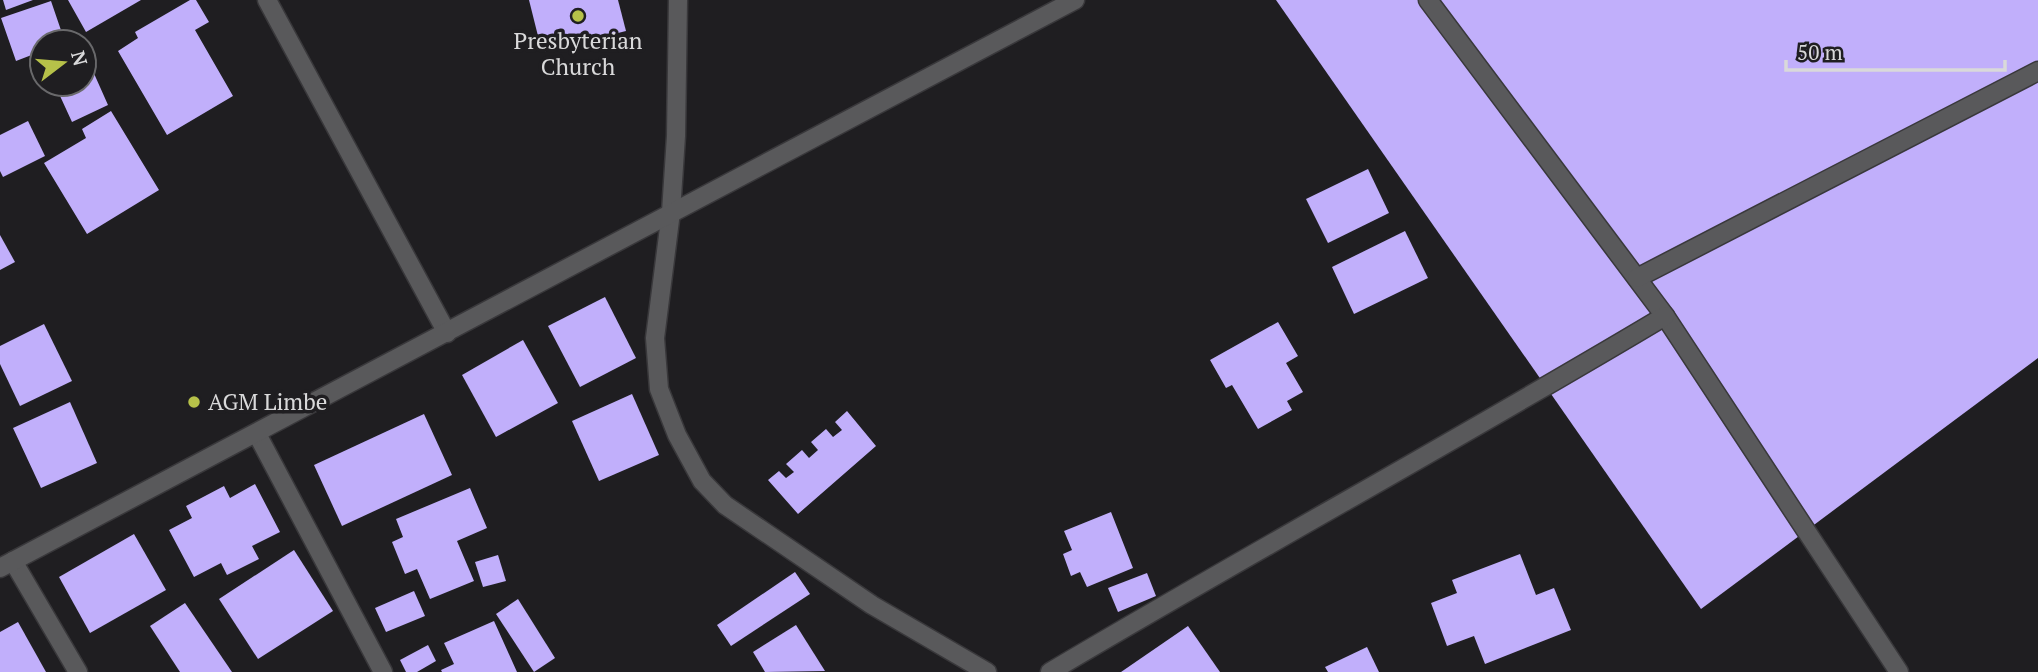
<svg xmlns="http://www.w3.org/2000/svg" width="2038" height="672" viewBox="0 0 2038 672" font-family="'PT Serif',serif">
	<rect width="100%" height="100%" fill="#1f1e21"/>
	<g fill="#c1affb">
		<polygon points="3,0 33,0 6,10"/>
		<polygon points="68,0 141,0 86,32"/>
		<polygon points="190,0 196,0 209,22 195,30 233,96 167,135 118,51 138,38 135,32"/>
		<polygon points="529,0 618,0 626,31 542,52"/>
		<polygon points="1276,0 2038,0 2038,358 1701,609"/>
		<polygon points="51,1 65,42 42,42 42,51 16,61 1,18"/>
		<polygon points="92,69 108,105 72,122 55,85 84,84 84,72"/>
		<polygon points="111,111 159,190 87,234 44,163 86,138 82,129"/>
		<polygon points="28,121 45,156 3,177 0,171 0,135"/>
		<polygon points="1368,169 1389,213 1328,243 1306,199"/>
		<polygon points="1405,231 1428,278 1354,314 1332,267"/>
		<polygon points="0,235 15,262 0,270"/>
		<polygon points="605,297 636,358 580,387 548,326"/>
		<polygon points="1278,322 1298,356 1286,363 1303,392 1287,401 1292,410 1258,429 1232,385 1226,388 1210,360"/>
		<polygon points="44,324 72,381 20,406 0,364 0,346"/>
		<polygon points="523,340 558,403 496,437 462,375"/>
		<polygon points="632,394 659,455 599,481 572,421"/>
		<polygon points="70,402 97,463 41,488 13,428"/>
		<polygon points="847,411 876,446 798,514 768,480 779,471 786,478 794,472 786,464 802,450 809,458 818,450 811,442 826,429 833,437 842,430 835,422"/>
		<polygon points="424,414 452,475 342,526 314,465"/>
		<polygon points="255,484 280,532 252,546 259,559 227,575 221,563 194,577 169,530 192,518 186,506 224,486 230,498"/>
		<polygon points="470,488 487,528 457,541 474,581 430,599 417,569 405,574 392,542 403,537 396,519"/>
		<polygon points="1111,512 1133,568 1087,587 1080,572 1071,576 1063,554 1072,550 1064,531"/>
		<polygon points="134,534 166,590 90,633 59,577"/>
		<polygon points="294,550 333,611 258,659 219,599"/>
		<polygon points="1520,554 1536,595 1554,588 1571,630 1485,664 1474,636 1447,646 1431,603 1457,593 1452,580"/>
		<polygon points="498,555 506,581 483,587 475,562"/>
		<polygon points="795,572 810,594 731,646 717,625"/>
		<polygon points="1147,573 1156,596 1118,612 1108,588"/>
		<polygon points="414,591 425,616 386,632 375,608"/>
		<polygon points="518,599 555,658 534,672 496,614"/>
		<polygon points="185,603 232,672 180,672 150,626"/>
		<polygon points="494,621 517,672 442,672 441,670 454,664 444,643"/>
		<polygon points="18,622 46,672 0,672 0,632"/>
		<polygon points="796,625 825,671 765,672 753,652"/>
		<polygon points="1188,626 1220,672 1121,672"/>
		<polygon points="428,645 436,661 417,672 406,672 400,660"/>
		<polygon points="1367,647 1379,672 1328,672 1325,667"/>
	</g>
	<g fill="none" stroke-linecap="round" stroke-linejoin="round">
		<g stroke="#39383b" stroke-width="21">
			<g id="minor">
				<polyline points="267,0 447,333"/>
				<polyline points="678,0 676,136 671,212 655,338 659,389 677,435 702,481 725,505 872,605 987,672"/>
				<polyline points="1428,0 1665,316 1899,672"/>
				<polyline points="1637,278 2038,71"/>
				<polyline points="257,434 383,672"/>
				<polyline points="13,561 78,672"/>
				<path d="M0 568C360 381 716 188 1075 0"/>
				<path d="M1050 672C1254 551 1461 438 1665 316"/>
			</g>
		</g>
		<use href="#minor" stroke="#59595b" stroke-width="18"/>
	</g>
	<g fill="#b6c149" stroke="#1f1e21" stroke-width="2.5">
		<circle cx="578" cy="16" r="7"/>
		<circle cx="194" cy="402" r="7"/>
	</g>
	<g text-anchor="middle" stroke-width="7" stroke-linejoin="round" paint-order="stroke">
		<g font-size="23" fill="#d9d9da" stroke="#1f1e21">
			<text x="578" y="49">Presbyterian<tspan x="578" dy="26">Church</tspan></text>
			<text x="208" y="410" text-anchor="start">AGM Limbe</text>
		</g>
	</g>
	<g transform="translate(63 63) rotate(74)"><circle r="33" fill="#1f1e21" stroke="#69696b" stroke-width="2"/>
	<path d="M0-5L12 26L0 18L-12 26Z" fill="#b6c149"/>
	<text y="-10" font-size="19" font-weight="bold" text-anchor="middle" fill="#d9d9da">N</text>
	</g>
	<path d="M1786 60v10h219v-10" fill="none" stroke="#d9d9da" stroke-width="3.5"/>
	<text x="1797" y="60" font-size="21" fill="#d9d9da" stroke="#1f1e21" stroke-width="5" paint-order="stroke">50 m</text>
</svg>
